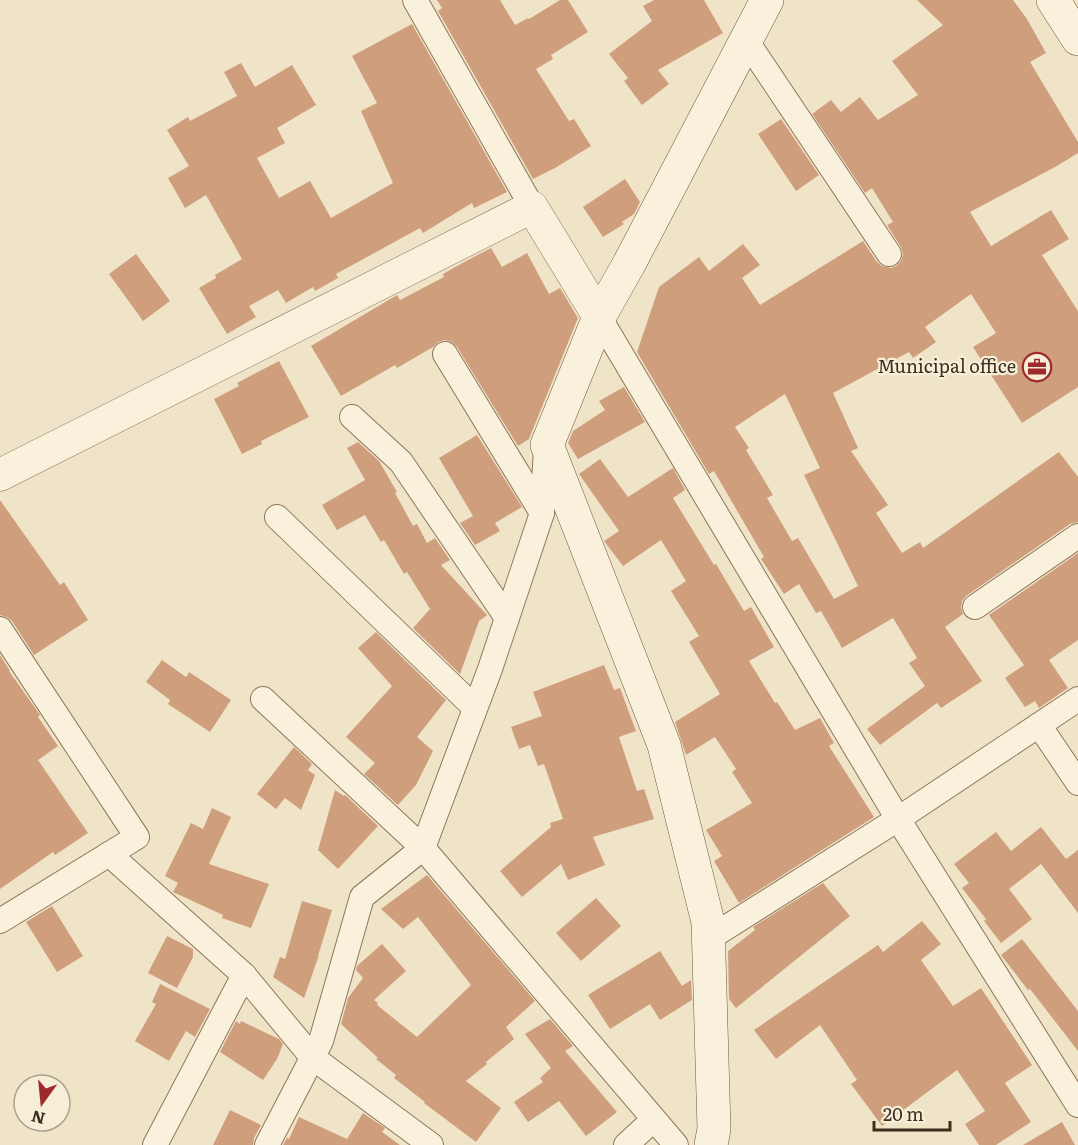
<svg xmlns="http://www.w3.org/2000/svg" width="1078" height="1145" viewBox="0 0 1078 1145" font-family="Literata,serif">
	<rect width="100%" height="100%" fill="#f0e4c8"/>
	<g fill="#cf9f7d" fill-rule="evenodd">
		<polygon points="437,0 500,0 515,25 528,18 529,19 560,0 568,0 588,32 551,55 553,59 536,69 569,121 574,119 591,146 555,168 533,179 438,11 442,8"/>
		<polygon points="654,0 704,0 723,33 658,70 669,84 642,105 624,81 628,78 609,54 652,21 643,6"/>
		<path d="M917 0H1013L1027 19 1046 53 1030 62 1078 142V153L1057 166 970 212 991 246 1051 210 1069 239 1042 255 1078 311V387L1022 423 973 347 996 333 971 294 925 327 936 342 913 358 909 352 833 393 858 448 851 451 888 505 876 513 902 553 920 542 923 548 1059 452 1078 477V522L1070 524 966 596 962 601 961 608 963 614 945 627 982 681 941 708 937 703 880 745 867 729 925 686 909 663 917 658 893 618 842 648 821 611 816 613 799 584 784 594 761 559 764 557 714 471 709 474 637 352 659 287 699 257 709 271 743 244 760 265 742 278 760 305 863 241 877 262 882 266 891 268 896 266 901 261 903 254 901 247 887 225 893 222 872 188 865 193 812 114 831 100 841 112 860 97 878 120 918 95 892 61 943 25ZM785 394 820 468 804 475 858 586 834 599 798 538 792 541 767 498 773 495 746 450 749 448 735 427Z"/>
		<polygon points="412,24 507,192 474,208 472,203 423,233 420,228 336,274 338,278 315,291 313,287 286,303 278,290 249,306 256,317 227,334 199,288 216,278 215,275 242,259 206,195 185,208 168,178 189,166 167,130 188,117 190,121 237,96 224,72 241,63 255,87 292,65 316,105 277,128 285,143 257,158 279,198 310,181 331,218 393,183 361,111 377,103 352,56"/>
		<polygon points="781,119 819,175 796,191 758,134"/>
		<polygon points="625,179 640,202 634,214 622,222 624,224 603,237 583,207"/>
		<polygon points="491,248 502,267 527,253 549,294 560,288 578,318 529,439 518,446 457,347 452,342 445,340 438,342 433,347 397,368 395,365 341,396 311,346 397,295 400,300 444,277 443,274 466,261"/>
		<polygon points="136,254 170,301 143,321 109,274"/>
		<polygon points="279,361 309,417 261,441 262,444 242,454 214,399 239,386 237,383"/>
		<polygon points="624,387 645,422 578,459 568,443 573,431 605,410 599,401"/>
		<polygon points="477,435 522,507 495,523 500,531 475,545 460,523 473,516 439,458"/>
		<polygon points="358,442 379,461 397,492 395,493 413,526 417,524 427,543 435,538 450,560 441,565 487,615 479,621 460,674 413,628 430,609 407,572 404,574 384,540 381,542 365,515 337,530 322,505 365,480 347,448"/>
		<polygon points="600,459 628,497 673,468 685,490 673,498 714,565 716,564 744,611 751,607 774,647 749,661 775,703 777,702 795,730 820,718 834,743 829,746 874,817 739,903 714,861 722,856 706,830 752,803 732,772 736,769 715,737 686,755 675,722 720,694 689,642 699,636 671,591 686,581 661,540 623,566 604,541 619,531 579,474"/>
		<polygon points="0,500 60,585 64,582 88,620 34,655 12,621 7,617 0,615"/>
		<polygon points="1078,553 1078,640 1049,660 1068,688 1039,708 1035,701 1025,707 1005,678 1024,665 989,615"/>
		<polygon points="376,632 446,700 417,737 433,751 416,785 398,805 364,774 375,763 346,737 392,686 358,648"/>
		<polygon points="0,655 10,671 9,671 40,715 38,717 58,746 38,760 88,833 55,855 53,852 0,889"/>
		<polygon points="162,660 186,677 189,672 231,700 210,732 168,704 170,700 146,682"/>
		<polygon points="604,665 614,690 620,688 636,731 619,737 637,791 644,789 654,819 593,837 605,865 568,880 561,864 522,897 500,871 551,827 550,823 563,819 544,764 538,766 530,745 519,749 511,727 542,716 533,692"/>
		<polygon points="294,747 312,764 308,770 315,775 301,810 285,798 276,809 257,794"/>
		<polygon points="335,790 344,796 345,795 378,826 338,869 318,850"/>
		<polygon points="212,808 231,817 209,864 269,884 251,928 222,918 223,915 173,892 178,883 165,876 191,823 203,829"/>
		<polygon points="1041,827 1066,859 1078,850 1078,913 1041,864 1009,889 1032,919 1001,943 984,921 986,919 962,888 969,883 954,864 996,832 1011,851"/>
		<polygon points="427,875 535,1001 506,1027 514,1039 486,1062 487,1064 466,1081 501,1108 476,1142 424,1103 425,1102 394,1078 396,1075 376,1059 378,1058 341,1024 348,998 363,978 356,970 357,966 382,944 406,971 374,1000 378,1003 377,1005 417,1037 471,985 418,917 403,929 381,909"/>
		<polygon points="823,883 850,916 736,1008 729,999 728,951 755,930 753,927"/>
		<polygon points="596,898 621,926 581,961 556,933"/>
		<polygon points="302,901 332,910 318,956 319,955 304,998 273,977 280,957 285,959"/>
		<polygon points="52,906 83,956 57,972 26,922"/>
		<polygon points="922,921 941,944 921,960 953,1006 981,988 1032,1065 1005,1083 1031,1122 996,1145 979,1145 965,1124 985,1111 957,1070 882,1126 851,1084 857,1080 820,1025 776,1059 754,1030 878,945 883,952"/>
		<polygon points="167,936 193,949 193,957 177,988 148,973"/>
		<polygon points="1022,939 1078,1011 1078,1051 1030,989 1028,990 1001,955"/>
		<polygon points="660,951 682,986 691,980 692,1000 660,1020 650,1004 610,1029 588,995"/>
		<polygon points="160,984 210,1009 195,1037 186,1031 169,1061 135,1041 156,1004 152,1002"/>
		<polygon points="550,1019 573,1046 565,1051 617,1112 586,1136 559,1101 528,1122 514,1102 543,1082 540,1078 551,1068 525,1034"/>
		<polygon points="236,1021 240,1024 241,1021 279,1039 283,1044 277,1059 263,1080 220,1052"/>
		<polygon points="230,1110 261,1125 254,1138 253,1145 213,1145"/>
		<polygon points="363,1113 385,1128 382,1132 400,1145 283,1145 287,1138 289,1139 299,1117 347,1139"/>
		<polygon points="1062,1122 1075,1145 1023,1145"/>
	</g>
	<g fill="none" stroke-linecap="round" stroke-linejoin="round">
		<g stroke="#8d765c" stroke-width="26">
			<g id="minor">
				<polyline points="415,0 532,207"/>
				<polyline points="746,40 889,254"/>
				<polyline points="599,317 898,819 1078,699"/>
				<polyline points="445,354 542,513"/>
				<polyline points="352,417 401,462 507,618"/>
				<polyline points="546,450 542,513 490,669 423,848 676,1145"/>
				<polyline points="277,517 474,707"/>
				<polyline points="975,607 1078,536"/>
				<polyline points="0,629 137,837 0,921"/>
				<polyline points="263,699 423,848 362,897 321,1041 267,1145"/>
				<polyline points="1039,725 1078,783"/>
				<polyline points="109,854 244,975 312,1057 431,1145"/>
				<polyline points="708,939 898,819 1078,1105"/>
				<polyline points="155,1145 244,975"/>
				<polyline points="626,1145 653,1120"/>
			</g>
		</g>
		<g stroke="#8d765c" stroke-width="33">
			<polyline id="tertiary" points="0,475 532,207 599,317"/>
		</g>
		<g stroke="#6f573f" stroke-width="34">
			<g id="secondary">
				<polyline points="1053,0 1078,39"/>
				<polyline points="711,1145 714,1129 708,922 664,745 547,445 599,317 629,264 767,0"/>
			</g>
		</g>
		<use href="#minor" stroke="#faf1dc" stroke-width="24"/>
		<use href="#tertiary" stroke="#faf1dc" stroke-width="32"/>
		<use href="#secondary" stroke="#faf1dc" stroke-width="33"/>
	</g>
	<defs>
		<g id="office-ring" transform="scale(1.5)"><circle r="9.5" fill="#f7eed8" stroke="#9e2a2b" stroke-width="1.5"/><path d="M-6-3h4V-5.5h4V-3h4V5H-6ZM-1-4.5V-3h2v-1.5ZM-6 0V1H6V0Z" fill="#9e2a2b"/></g>
	</defs>
	<g fill-rule="evenodd">
		<use href="#office-ring" x="1037" y="367"/>
	</g>
	<g text-anchor="middle" stroke-width="4.5" stroke-linejoin="round" paint-order="stroke">
		<g font-size="18" fill="#3d2e20" stroke="#f7eed8" text-anchor="end">
			<text x="1016" y="373">Municipal office</text>
		</g>
	</g>
	<g transform="translate(42 1103) rotate(195)"><circle r="28" fill="#f7eed8" stroke="#ada18e" stroke-width="1.5"/>
	<path d="M0-4.5L10 22L0 15L-10 22Z" fill="#9e2a2b"/>
	<text y="-9" font-size="16" font-weight="bold" text-anchor="middle" fill="#3d2e20">N</text>
	</g>
	<path d="M874 1121v9h76v-9" fill="none" stroke="#3d2e20" stroke-width="3"/>
	<text x="883" y="1121" font-size="18" fill="#3d2e20" stroke="#f7eed8" stroke-width="4.5" paint-order="stroke">20 m</text>
</svg>
